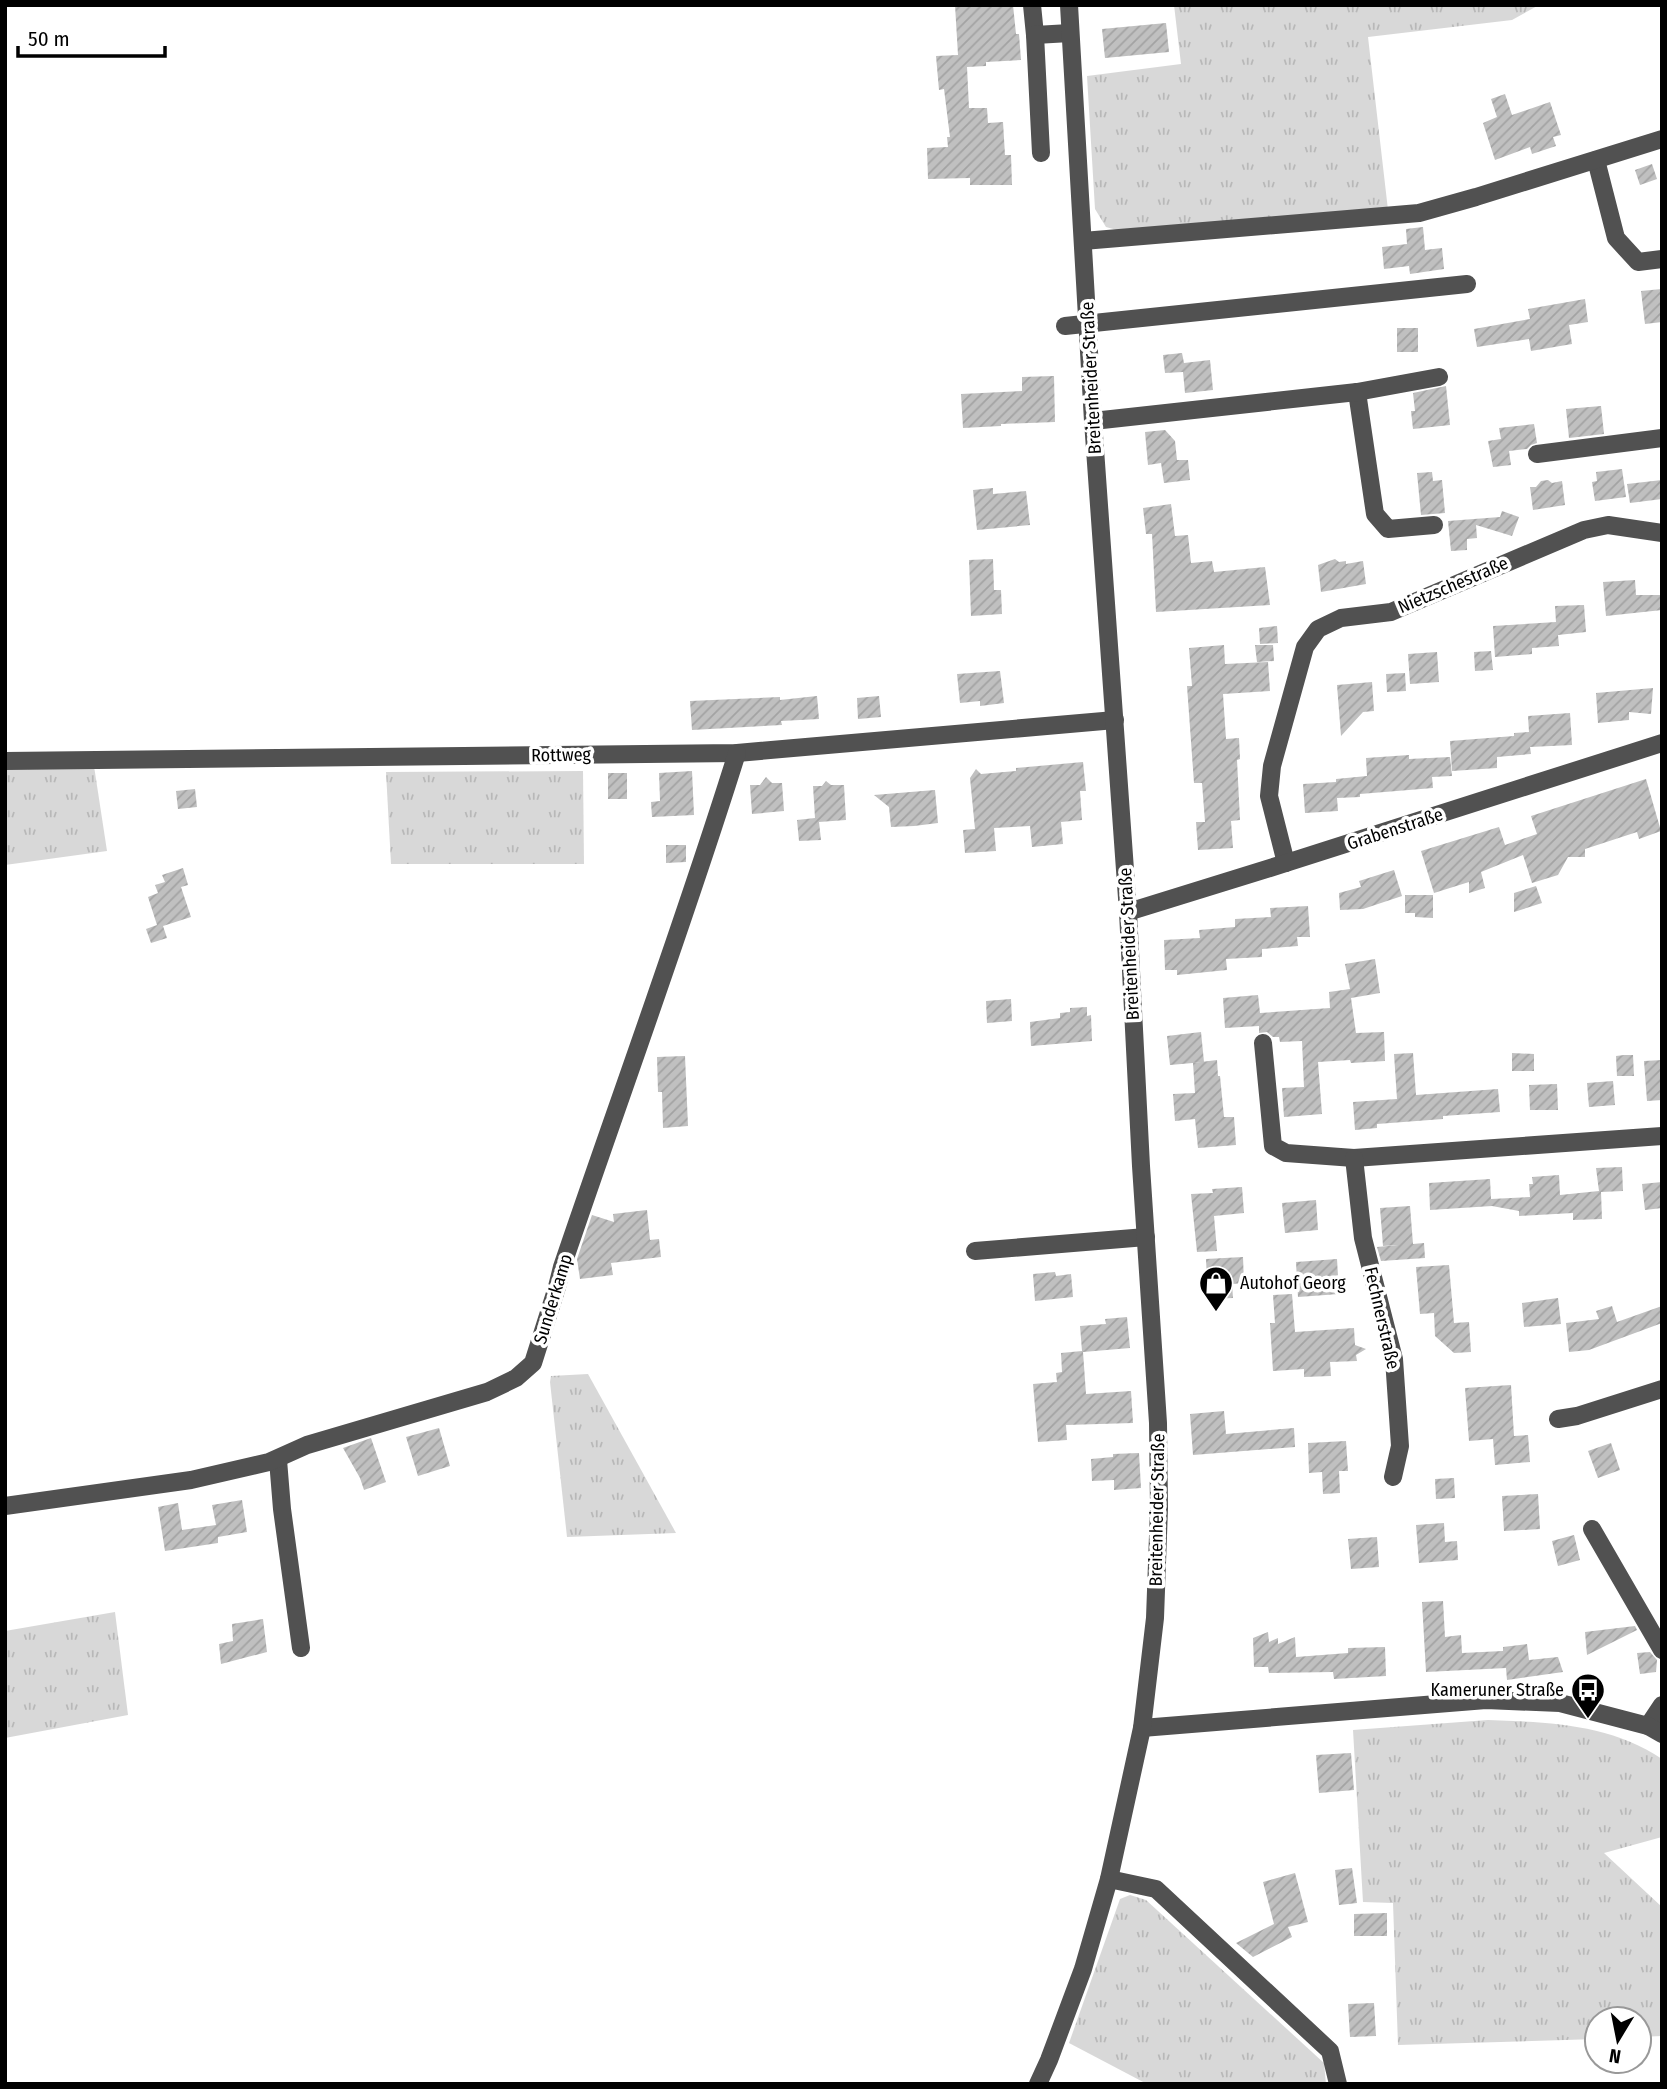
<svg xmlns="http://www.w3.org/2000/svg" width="1667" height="2089" viewBox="0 0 1667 2089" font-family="'Fira Sans Condensed',sans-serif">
	<defs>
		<pattern id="grass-tufts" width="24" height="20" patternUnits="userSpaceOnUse" patternTransform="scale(1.75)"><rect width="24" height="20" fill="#d8d8d8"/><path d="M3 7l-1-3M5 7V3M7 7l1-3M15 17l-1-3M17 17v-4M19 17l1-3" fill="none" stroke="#b8b8b8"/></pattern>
		<pattern id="building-hatch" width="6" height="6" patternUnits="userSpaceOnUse" patternTransform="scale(1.75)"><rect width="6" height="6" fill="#c0c0c0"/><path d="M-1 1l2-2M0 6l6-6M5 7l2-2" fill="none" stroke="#a3a3a3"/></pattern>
	</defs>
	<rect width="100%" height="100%" fill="#fff"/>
	<g fill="url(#grass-tufts)">
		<polygon points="1174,5 1539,5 1512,20 1368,37 1388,210 1128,233 1106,227 1095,209 1087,76 1181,64"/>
		<polygon points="94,766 107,851 5,865 5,768"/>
		<polygon points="583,771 584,864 391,864 386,772"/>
		<polygon points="588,1374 676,1533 567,1537 550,1382 551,1376"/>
		<polygon points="115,1612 128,1715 5,1738 5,1631"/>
		<path d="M1488 1720C1548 1722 1611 1724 1662 1759V1837L1604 1853 1662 1907V2036L1639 2037V2019H1597V2039L1398 2045 1393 1903 1363 1902 1353 1730Z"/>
		<polygon points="1130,1895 1146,1900 1324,2063 1326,2084 1147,2084 1069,2043 1120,1899"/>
	</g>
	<g fill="url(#building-hatch)">
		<polygon points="955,5 1013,5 1016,34 1019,34 1021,60 986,62 986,66 967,67 969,108 987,108 988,123 1003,122 1005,155 1011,155 1012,185 970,185 970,178 928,179 927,148 948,147 947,137 950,137 944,89 939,90 936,56 958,55"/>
		<polygon points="1166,23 1169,52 1105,58 1102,29"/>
		<polygon points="1505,94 1512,115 1550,102 1561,135 1553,137 1556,146 1532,154 1530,147 1495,160 1483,123 1497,117 1491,99"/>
		<polygon points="1652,164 1657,179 1640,185 1635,170"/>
		<polygon points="1423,227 1425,250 1442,248 1444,269 1410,274 1409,266 1384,269 1382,247 1407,244 1406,229"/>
		<polygon points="1662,289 1662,322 1645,324 1641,291"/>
		<polygon points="1585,299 1588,322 1569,325 1572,344 1531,351 1529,339 1477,347 1474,329 1530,319 1528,309"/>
		<rect x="1397" y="328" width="21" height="24"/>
		<polygon points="1182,353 1184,363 1210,360 1213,390 1185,393 1183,372 1165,373 1163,355"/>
		<polygon points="1054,376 1055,422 1001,424 1001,426 963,428 961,394 1022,391 1022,377"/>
		<polygon points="1446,386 1450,425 1413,429 1411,411 1415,411 1413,393"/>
		<polygon points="1601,406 1604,434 1569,438 1566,409"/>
		<polygon points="1534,424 1537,443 1531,445 1527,449 1509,451 1511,465 1493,467 1488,441 1501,439 1499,428"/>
		<polygon points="1165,430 1175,441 1177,460 1188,460 1190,480 1164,483 1161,463 1148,465 1145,432"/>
		<polygon points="1622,469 1626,497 1595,501 1592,482 1597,481 1596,472"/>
		<polygon points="1432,472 1433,481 1442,480 1445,513 1421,515 1417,473"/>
		<polygon points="1548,480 1552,483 1562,481 1565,505 1533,510 1530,487 1536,487 1541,481"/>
		<polygon points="1662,480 1662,499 1630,503 1627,484"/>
		<polygon points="993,488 993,494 1026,491 1030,525 977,530 973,490"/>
		<polygon points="1171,504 1175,536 1188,535 1191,563 1212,561 1214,572 1265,567 1270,605 1156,612 1152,534 1146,534 1143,508"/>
		<polygon points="1502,511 1519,517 1512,536 1476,525 1477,538 1467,539 1467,550 1451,551 1448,521 1500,517"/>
		<polygon points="993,559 994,590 1001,590 1002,614 971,616 969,560"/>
		<polygon points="1335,559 1339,562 1346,561 1346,564 1363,561 1366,584 1321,592 1318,565"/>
		<polygon points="1635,580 1636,595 1662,595 1662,610 1606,616 1603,582"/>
		<polygon points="1584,605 1586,632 1558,635 1559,646 1532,648 1532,654 1495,657 1493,626 1556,622 1555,606"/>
		<polygon points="1277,626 1278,643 1260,644 1259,628"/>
		<polygon points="1224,645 1225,664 1268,662 1270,691 1223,694 1226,739 1239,738 1240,759 1237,760 1240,820 1231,821 1233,848 1198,850 1196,822 1205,822 1202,783 1194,783 1187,686 1192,686 1189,648"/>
		<polygon points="1255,645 1273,645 1274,661 1257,662"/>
		<polygon points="1491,651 1493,670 1475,671 1474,652"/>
		<polygon points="1437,652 1439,682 1410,684 1408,654"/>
		<polygon points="1000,671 1004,703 980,706 980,701 960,703 957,674"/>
		<polygon points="1405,673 1406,691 1387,692 1386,674"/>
		<polygon points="1372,682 1374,711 1363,712 1341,736 1337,685"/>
		<polygon points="1653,688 1651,714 1629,712 1629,720 1598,723 1596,693"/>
		<polygon points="817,696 819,719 781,721 782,725 692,730 690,701 780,697 780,700"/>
		<polygon points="879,696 881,717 858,719 857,698"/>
		<polygon points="1570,713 1572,745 1530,747 1531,754 1497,757 1497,768 1452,771 1450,741 1514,736 1514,733 1529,732 1528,716"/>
		<polygon points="1409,755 1409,759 1450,757 1452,776 1432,777 1433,788 1360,794 1360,797 1337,798 1338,811 1305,813 1303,784 1336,782 1336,779 1367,776 1366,758"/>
		<polygon points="1083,762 1086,791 1080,791 1082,820 1061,822 1063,844 1032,847 1030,826 994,828 996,851 965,853 963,830 975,829 970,778 976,769 981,774 1016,771 1016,768"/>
		<polygon points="692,771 694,815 652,817 651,802 660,801 659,773"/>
		<rect x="608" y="773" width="19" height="26"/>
		<polygon points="766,777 772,783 782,783 784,811 752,814 750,785 760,785"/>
		<polygon points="1646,779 1661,831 1639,839 1637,832 1585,849 1585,857 1568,857 1558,875 1532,883 1523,855 1481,872 1485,888 1469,893 1469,882 1434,893 1421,851 1499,827 1505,845 1537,834 1531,816"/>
		<polygon points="826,781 831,785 844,785 846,820 819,822 821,840 799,841 797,820 815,818 813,786 822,786"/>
		<polygon points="195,789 197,807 178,809 176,791"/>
		<polygon points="935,790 938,823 914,826 891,827 889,807 874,795"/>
		<polygon points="666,845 686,845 686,862 666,863"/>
		<polygon points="183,868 188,885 181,887 191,917 163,926 167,938 151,943 146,929 157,925 148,897 158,893 155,885 165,882 162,875"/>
		<polygon points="1394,870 1402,896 1363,909 1340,910 1339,893 1361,887 1359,881"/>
		<polygon points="1536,886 1542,903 1514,912 1514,893"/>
		<polygon points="1405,895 1433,895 1433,918 1415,917 1415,913 1405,913"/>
		<polygon points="1308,906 1310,937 1297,937 1298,946 1262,949 1262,957 1226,959 1227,970 1177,975 1177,970 1165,970 1164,940 1200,938 1199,930 1235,927 1235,919 1271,917 1270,908"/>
		<polygon points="1375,959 1380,993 1351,998 1356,1033 1384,1032 1385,1061 1351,1063 1350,1060 1318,1062 1322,1114 1284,1117 1282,1088 1304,1087 1302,1041 1280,1042 1279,1037 1273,1037 1267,1032 1259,1033 1259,1026 1225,1028 1223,998 1258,995 1260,1013 1330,1008 1329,992 1350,989 1345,964"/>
		<polygon points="1011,999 1012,1021 987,1023 986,1001"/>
		<polygon points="1087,1007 1087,1016 1091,1015 1092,1041 1031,1046 1030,1022 1060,1018 1060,1013 1070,1012 1070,1008"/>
		<polygon points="1201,1032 1204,1062 1170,1065 1167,1036"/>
		<polygon points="1413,1053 1416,1095 1498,1089 1500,1112 1443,1116 1443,1119 1377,1124 1377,1128 1355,1130 1353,1102 1397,1099 1394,1054"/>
		<polygon points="1512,1053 1534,1054 1534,1071 1512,1071"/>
		<polygon points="1624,1055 1633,1055 1634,1076 1617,1076 1616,1056"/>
		<polygon points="685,1056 688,1126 663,1128 662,1092 658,1092 657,1057"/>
		<polygon points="1217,1060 1218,1076 1220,1076 1224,1117 1234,1117 1236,1145 1198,1148 1195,1119 1175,1121 1173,1094 1195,1093 1193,1063"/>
		<polygon points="1662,1060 1662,1100 1647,1101 1644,1061"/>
		<polygon points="1613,1081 1615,1105 1589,1107 1587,1083"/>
		<polygon points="1557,1084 1558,1110 1530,1110 1529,1085"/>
		<polygon points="1622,1167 1623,1191 1601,1192 1602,1219 1573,1220 1573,1213 1519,1216 1519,1211 1492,1206 1430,1210 1429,1183 1490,1179 1491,1199 1530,1197 1529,1184 1533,1184 1532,1177 1559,1175 1560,1195 1599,1191 1596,1168"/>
		<polygon points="1662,1182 1662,1208 1645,1210 1642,1184"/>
		<polygon points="1242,1187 1244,1213 1214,1216 1217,1251 1197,1252 1191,1194 1213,1193 1212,1189"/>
		<polygon points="1316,1200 1318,1230 1285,1233 1282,1203"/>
		<polygon points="1410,1206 1413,1244 1424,1243 1425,1258 1381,1261 1377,1247 1398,1245 1383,1246 1380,1208"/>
		<polygon points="647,1210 650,1240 659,1239 661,1257 611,1263 613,1275 580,1279 577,1259 592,1215 614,1222 613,1214"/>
		<polygon points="1243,1257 1244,1283 1232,1284 1233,1298 1208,1299 1206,1259"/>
		<polygon points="1337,1259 1339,1294 1298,1297 1296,1262"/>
		<polygon points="1449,1265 1454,1323 1469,1322 1471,1352 1454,1353 1435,1336 1434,1313 1420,1314 1416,1267"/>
		<polygon points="1055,1272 1056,1276 1071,1274 1073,1297 1035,1301 1033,1274"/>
		<polygon points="1292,1294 1295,1332 1354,1328 1355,1345 1366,1349 1356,1355 1357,1361 1330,1362 1331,1376 1304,1377 1304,1369 1273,1371 1270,1323 1275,1323 1273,1295"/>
		<polygon points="1558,1298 1561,1324 1524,1327 1522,1303"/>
		<polygon points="1612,1306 1617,1322 1662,1306 1662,1323 1589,1350 1569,1352 1566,1323 1599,1319 1596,1311"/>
		<polygon points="1127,1317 1130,1348 1083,1352 1086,1394 1131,1391 1133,1423 1066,1425 1067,1440 1038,1442 1033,1384 1057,1382 1056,1373 1062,1372 1061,1353 1082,1351 1080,1326 1106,1324 1105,1319"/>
		<polygon points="1511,1385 1514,1436 1528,1435 1530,1462 1495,1465 1493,1439 1469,1441 1465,1388"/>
		<polygon points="1224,1411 1226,1434 1294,1428 1295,1447 1193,1455 1190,1414"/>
		<polygon points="439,1428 450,1466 418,1476 406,1437"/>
		<polygon points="371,1438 386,1482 364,1490 360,1478 343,1448"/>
		<polygon points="1346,1441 1348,1471 1339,1471 1340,1493 1323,1494 1322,1472 1309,1473 1308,1443"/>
		<polygon points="1611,1443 1620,1470 1598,1478 1588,1451"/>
		<polygon points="1139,1453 1141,1488 1114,1490 1114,1480 1092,1481 1091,1459 1113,1457 1113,1454"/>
		<polygon points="1454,1478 1455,1498 1436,1499 1435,1479"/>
		<polygon points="1538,1494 1540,1529 1504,1531 1502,1496"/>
		<polygon points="242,1500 247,1532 218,1537 218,1543 165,1551 158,1507 178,1503 182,1530 216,1525 212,1505"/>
		<polygon points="1444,1523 1445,1542 1457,1541 1458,1560 1419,1563 1416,1525"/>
		<polygon points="1574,1535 1580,1560 1558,1566 1552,1541"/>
		<polygon points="1377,1537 1379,1567 1351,1569 1348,1539"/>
		<polygon points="1443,1601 1445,1637 1461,1635 1462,1653 1503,1651 1503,1647 1527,1644 1529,1660 1558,1657 1563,1672 1507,1680 1506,1668 1426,1672 1422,1602"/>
		<polygon points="263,1619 267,1652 221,1664 219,1644 233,1641 232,1624"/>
		<polygon points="1635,1626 1637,1630 1587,1655 1585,1632"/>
		<polygon points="1268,1632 1269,1642 1278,1638 1278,1644 1295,1637 1296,1657 1348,1653 1348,1648 1385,1647 1386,1676 1334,1679 1333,1672 1269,1673 1268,1667 1254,1667 1253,1638"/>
		<polygon points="1650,1652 1657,1660 1656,1672 1640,1674 1637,1653"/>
		<polygon points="1351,1753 1354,1790 1319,1793 1316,1755"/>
		<polygon points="1352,1868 1357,1903 1339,1905 1335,1870"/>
		<polygon points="1295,1873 1308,1922 1288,1927 1292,1937 1253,1957 1236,1943 1274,1924 1263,1882"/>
		<polygon points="1387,1913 1387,1936 1354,1936 1354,1914"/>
		<polygon points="1374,2003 1376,2036 1350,2037 1348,2004"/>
	</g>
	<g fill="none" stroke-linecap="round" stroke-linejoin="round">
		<g stroke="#515151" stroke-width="18">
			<polyline points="1032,5 1035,35"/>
			<polyline points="1041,153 1035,35 1070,33"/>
			<polyline points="1596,160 1616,238 1638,262 1662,259"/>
			<polyline points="1083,241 1419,213 1476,197 1662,139"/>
			<polyline points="1065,326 1467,284"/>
			<polyline points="1357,392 1375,514 1388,529 1434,525"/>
			<polyline points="1093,421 1357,392 1439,377"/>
			<polyline points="1537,454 1662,438"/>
			<polyline points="5,761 737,753 1115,720"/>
			<polyline points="1286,863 1269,796 1272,766 1305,647 1318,629 1341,618 1391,612 1584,530 1608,525 1662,533"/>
			<polyline points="1128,912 1286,863 1662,743"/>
			<polyline points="1263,1043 1273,1146 1286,1153 1354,1158 1662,1136"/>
			<polyline points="1354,1158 1363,1238 1394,1359 1400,1446 1393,1477"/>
			<polyline points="975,1251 1146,1237"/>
			<polyline points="1558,1419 1577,1416 1662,1389"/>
			<polyline points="278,1460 282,1509 301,1648"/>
			<path d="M5 1506 191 1480 269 1462 307 1445 487 1392 516 1378 533 1363 557 1287 562 1267C620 1096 683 926 737 753"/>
			<polyline points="1592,1529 1662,1650"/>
			<polyline points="1648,1726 1662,1705"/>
			<polyline points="1142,1728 1486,1700 1560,1703 1648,1726 1662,1734"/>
			<polyline points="1109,1879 1156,1889 1330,2051 1338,2084"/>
			<polyline points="1038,2084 1049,2060 1083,1969 1109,1879 1142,1728 1155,1618 1159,1508 1158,1423 1141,1166 1128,912 1093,421 1069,5"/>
		</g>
	</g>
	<defs>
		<g id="shop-pin" transform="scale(1.75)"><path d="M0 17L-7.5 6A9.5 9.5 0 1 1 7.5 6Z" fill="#000" stroke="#fff"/><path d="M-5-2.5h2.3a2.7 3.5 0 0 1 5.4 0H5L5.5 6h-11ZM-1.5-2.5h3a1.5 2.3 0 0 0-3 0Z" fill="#fff"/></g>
		<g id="bus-pin" transform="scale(1.75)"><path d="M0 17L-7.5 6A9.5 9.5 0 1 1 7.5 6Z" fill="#000" stroke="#fff"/><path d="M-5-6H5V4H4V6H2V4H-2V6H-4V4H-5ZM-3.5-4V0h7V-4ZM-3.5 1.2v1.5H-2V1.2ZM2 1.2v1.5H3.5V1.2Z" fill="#fff"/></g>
	</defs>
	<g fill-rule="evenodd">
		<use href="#shop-pin" x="1216" y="1283"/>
		<use href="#bus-pin" x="1588" y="1690"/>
	</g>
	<g text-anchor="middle" stroke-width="7" stroke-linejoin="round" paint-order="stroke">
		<g font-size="18" fill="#000" stroke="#fff">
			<text transform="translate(1091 378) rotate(-93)" y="6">Breitenheider Straße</text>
			<text transform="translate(1453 585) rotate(-23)" y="6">Nietzschestraße</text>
			<text transform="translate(561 755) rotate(-1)" y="6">Rottweg</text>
			<text transform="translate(1395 829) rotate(-18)" y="6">Grabenstraße</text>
			<text transform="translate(1129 944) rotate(-93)" y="6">Breitenheider Straße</text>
			<text transform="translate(553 1299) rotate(-73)" y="6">Sunderkamp</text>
			<text transform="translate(1382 1318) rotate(77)" y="6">Fechnerstraße</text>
			<text transform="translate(1157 1510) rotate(-89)" y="6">Breitenheider Straße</text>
		</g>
		<g font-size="18" fill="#000" stroke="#fff" text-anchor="start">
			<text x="1240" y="1289">Autohof Georg</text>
			<text x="1564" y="1696" text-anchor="end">Kameruner Straße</text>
		</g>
	</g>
	<rect width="1667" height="2089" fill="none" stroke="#000000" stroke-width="14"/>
	<g transform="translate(1618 2040) rotate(190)"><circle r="33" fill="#ffffff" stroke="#999999" stroke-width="2"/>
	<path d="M0-5L12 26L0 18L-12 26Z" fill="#000000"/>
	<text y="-10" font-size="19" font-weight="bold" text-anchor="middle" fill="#000000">N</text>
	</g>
	<path d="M18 46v10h147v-10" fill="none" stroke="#000000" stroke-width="3.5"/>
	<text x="28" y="46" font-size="21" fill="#000000" stroke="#ffffff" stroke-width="5" paint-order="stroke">50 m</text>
</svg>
